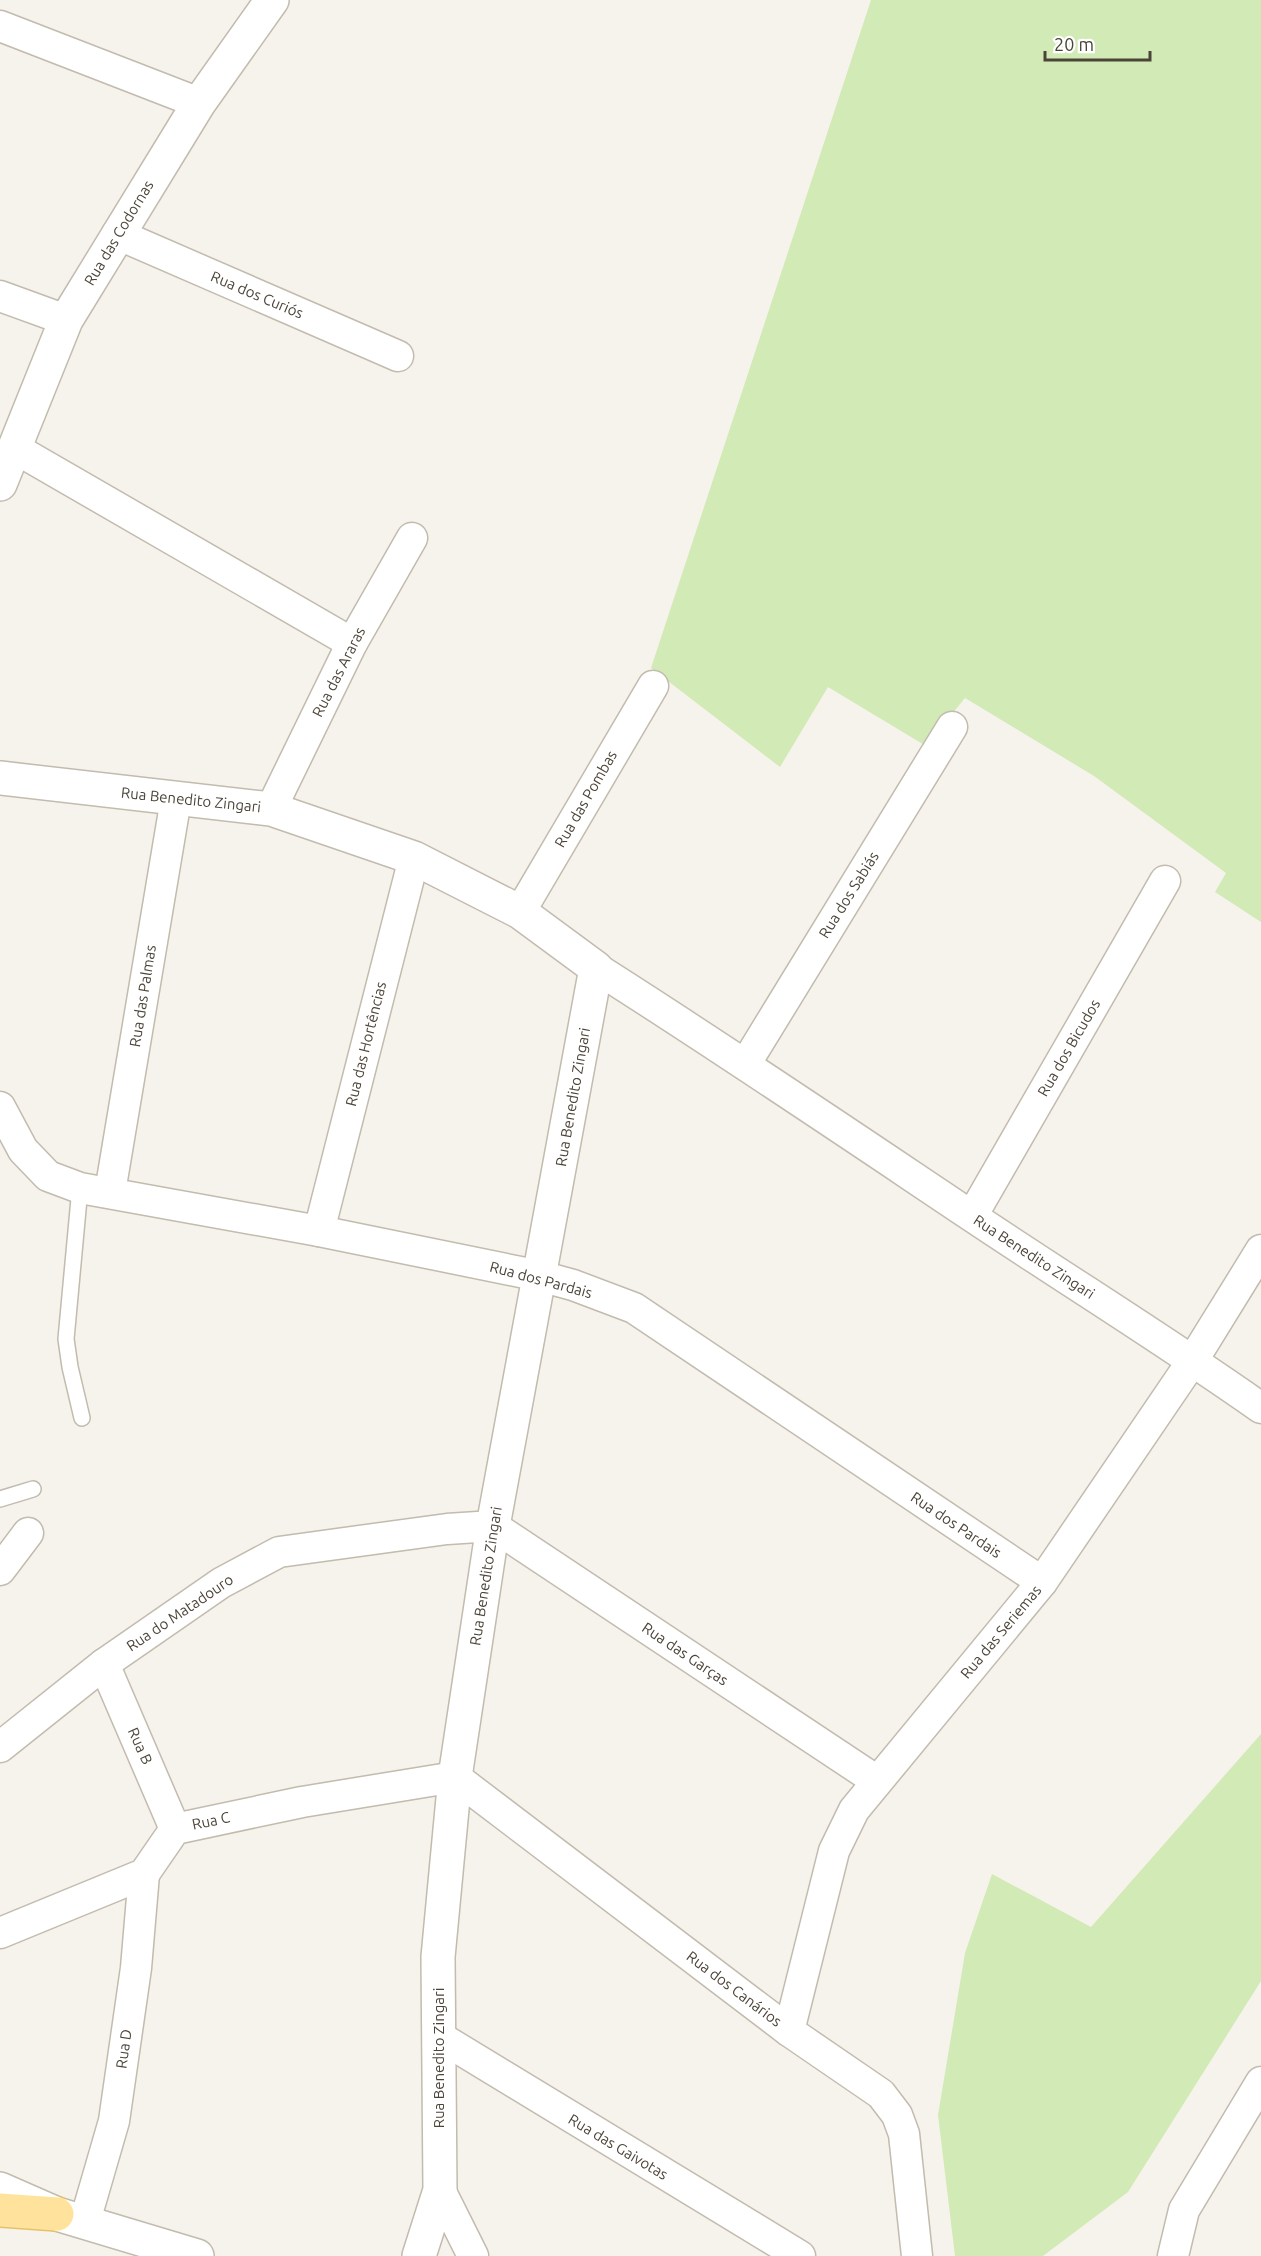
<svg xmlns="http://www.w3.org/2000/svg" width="1261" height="2256" viewBox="0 0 1261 2256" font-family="Ubuntu,sans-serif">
	<rect width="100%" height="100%" fill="#f6f3ec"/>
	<g fill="#d2eab5">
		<polygon points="871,0 1261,0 1261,922 1215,892 1226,873 1094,776 965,698 926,746 828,687 780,767 651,668"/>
		<polygon points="1261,1734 1261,1981 1128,2192 1043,2256 955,2256 938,2115 965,1953 992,1874 1091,1927"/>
	</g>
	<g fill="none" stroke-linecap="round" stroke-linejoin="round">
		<g stroke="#c2bbae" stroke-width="18">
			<g id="service">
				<polyline points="80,1188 66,1339 70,1367 82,1418"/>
				<polyline points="0,1499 33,1489"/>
			</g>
		</g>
		<g stroke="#c2bbae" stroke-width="33">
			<g id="minor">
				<polyline points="0,26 199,103"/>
				<polyline points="117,234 398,356"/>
				<polyline points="0,296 66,320"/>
				<polyline points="16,449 352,643"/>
				<polyline points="271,809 352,643 412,538"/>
				<polyline points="520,912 653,686"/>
				<path d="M596 968C722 1048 846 1132 970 1215 1067 1280 1166 1341 1261 1408"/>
				<polyline points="746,1063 952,727"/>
				<polyline points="0,1107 23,1150 48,1176 80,1188 319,1231 540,1276 573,1285 634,1308 1042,1582"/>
				<polyline points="110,1192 176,799"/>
				<polyline points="972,1216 1165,881"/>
				<polyline points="319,1231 414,858"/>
				<polyline points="0,1570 28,1533"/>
				<polyline points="104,1664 175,1829"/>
				<polyline points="0,1747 104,1664 221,1583 279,1552 447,1529 493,1526 877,1781"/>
				<polyline points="0,1933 144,1874 175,1829 302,1802 455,1777 789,2031 881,2094 897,2115 904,2134 917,2256"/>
				<polyline points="789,2031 834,1851 854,1810 1042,1582 1193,1360 1261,1250"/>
				<polyline points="438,2036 800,2256"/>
				<polyline points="440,2190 473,2256"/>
				<polyline points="85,2221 114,2121 136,1968 144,1874"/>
				<polyline points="1173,2256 1184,2210 1261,2082"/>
			</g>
		</g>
		<g stroke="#c2bbae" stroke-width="36">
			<g id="tertiary">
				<polyline points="0,484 66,320 199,103 272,0"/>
				<polyline points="0,778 271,809 414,858 520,912 596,968 493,1526 455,1777 438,1957 440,2190 419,2256"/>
				<polyline points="0,2189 57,2214 197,2256"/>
			</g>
		</g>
		<g stroke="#e6c16a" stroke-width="36">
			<polyline id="primary" points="0,2210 57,2214"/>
		</g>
		<use href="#service" stroke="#fff" stroke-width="15"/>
		<use href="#minor" stroke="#fff" stroke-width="30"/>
		<use href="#tertiary" stroke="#fff" stroke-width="33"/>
		<use href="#primary" stroke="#ffe39c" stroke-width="33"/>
	</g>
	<g text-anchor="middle" stroke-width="5" stroke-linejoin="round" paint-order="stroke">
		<g font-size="15" fill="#4b4439" stroke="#fff">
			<text transform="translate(119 233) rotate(-59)" y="5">Rua das Codornas</text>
			<text transform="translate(257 295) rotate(23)" y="5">Rua dos Curiós</text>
			<text transform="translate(339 672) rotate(-63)" y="5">Rua das Araras</text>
			<text transform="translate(586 799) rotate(-60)" y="5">Rua das Pombas</text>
			<text transform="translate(191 800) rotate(6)" y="5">Rua Benedito Zingari</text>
			<text transform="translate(849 895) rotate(-58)" y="5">Rua dos Sabiás</text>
			<text transform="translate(143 996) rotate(-81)" y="5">Rua das Palmas</text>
			<text transform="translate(366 1044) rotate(-76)" y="5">Rua das Hortências</text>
			<text transform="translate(1069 1048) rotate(-60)" y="5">Rua dos Bicudos</text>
			<text transform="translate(573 1097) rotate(-80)" y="5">Rua Benedito Zingari</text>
			<text transform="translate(1034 1257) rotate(33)" y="5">Rua Benedito Zingari</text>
			<text transform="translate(541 1280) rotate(15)" y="5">Rua dos Pardais</text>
			<text transform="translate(956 1525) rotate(34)" y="5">Rua dos Pardais</text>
			<text transform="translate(486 1576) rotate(-81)" y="5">Rua Benedito Zingari</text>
			<text transform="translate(180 1613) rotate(-34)" y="5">Rua do Matadouro</text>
			<text transform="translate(1001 1632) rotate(-50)" y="5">Rua das Seriemas</text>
			<text transform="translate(685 1654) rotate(34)" y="5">Rua das Garças</text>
			<text transform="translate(140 1746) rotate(66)" y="5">Rua B</text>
			<text transform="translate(211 1821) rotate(-12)" y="5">Rua C</text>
			<text transform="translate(734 1989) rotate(37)" y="5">Rua dos Canários</text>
			<text transform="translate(124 2049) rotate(-82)" y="5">Rua D</text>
			<text transform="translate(439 2058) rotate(-90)" y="5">Rua Benedito Zingari</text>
			<text transform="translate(618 2147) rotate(31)" y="5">Rua das Gaivotas</text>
		</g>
	</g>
	<path d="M1045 51v9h105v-9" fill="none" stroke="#4b4439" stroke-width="3"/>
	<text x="1054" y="51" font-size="18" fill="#4b4439" stroke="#ffffff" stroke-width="4.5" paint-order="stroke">20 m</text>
</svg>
